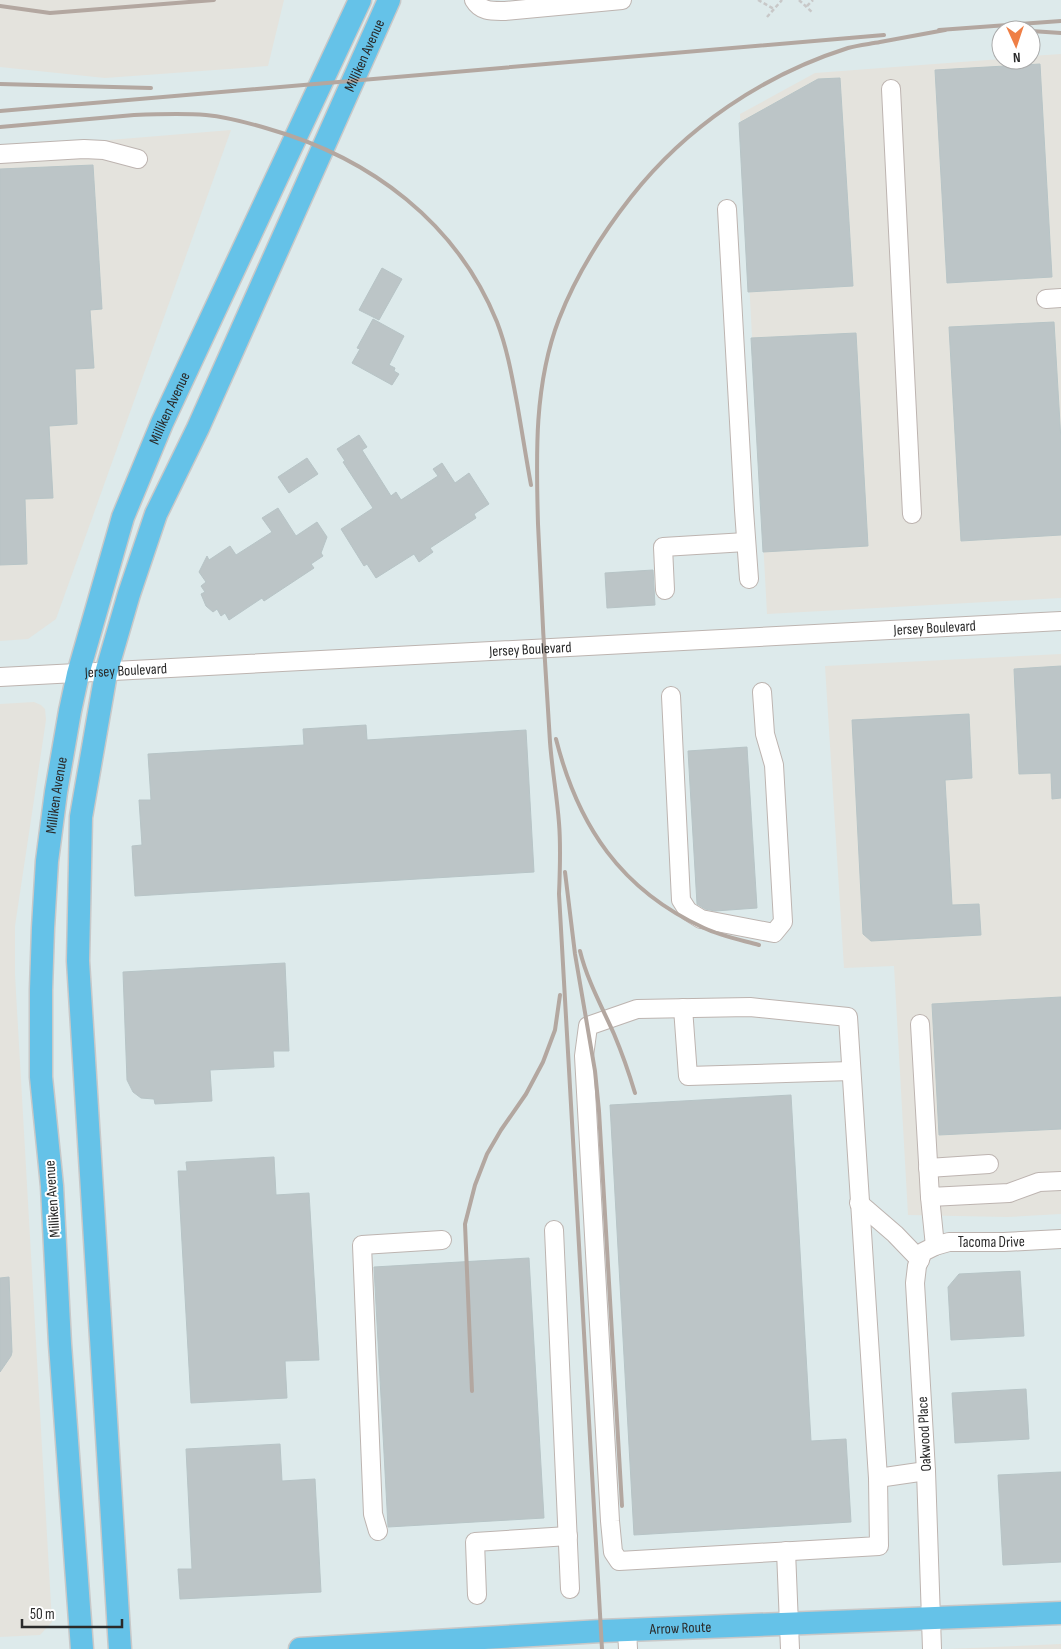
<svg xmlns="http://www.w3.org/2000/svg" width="1061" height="1649" viewBox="0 0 1061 1649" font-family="'Sofia Sans Condensed',sans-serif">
	<rect width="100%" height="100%" fill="#ddeaeb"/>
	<g fill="#e4e3dd">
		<polygon points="0,0 284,0 268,66 105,78 0,67"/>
		<polygon points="1061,54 1061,598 767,614 740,114 815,73 1001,59 1001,60 1031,60 1031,56"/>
		<polygon points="231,130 56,619 28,639 0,641 0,149"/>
		<polygon points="1061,654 1061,1214 1007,1217 908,1215 894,966 844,968 825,666"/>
		<polygon points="34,702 41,705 45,709 46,720 15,926 15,975 52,1622 40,1635 0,1637 0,704"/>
		<polygon points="1061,1644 1061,1649 947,1649"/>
	</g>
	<g fill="#bcc5c7" stroke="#b7c4c6">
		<polygon points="1040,64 1052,277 947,283 935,70"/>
		<polygon points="840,78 853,286 748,292 739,123 818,79"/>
		<polygon points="93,165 102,309 90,310 94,368 75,369 77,424 49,426 53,498 25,499 27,564 0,565 0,169"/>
		<polygon points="382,268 402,279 379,320 359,310"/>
		<polygon points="373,319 404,336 389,365 395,368 394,371 399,374 392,385 352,363 360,349 357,348"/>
		<polygon points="1054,322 1061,441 1061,535 961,541 949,327"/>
		<polygon points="856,333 868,546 763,552 751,338"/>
		<polygon points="359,435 367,447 362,450 391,496 396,492 401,500 438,476 433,469 442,463 455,483 469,473 489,504 474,514 476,518 430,548 433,552 419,562 414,554 376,578 367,564 364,566 341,529 373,508 343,462 345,461 337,449"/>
		<polygon points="307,458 318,474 289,493 278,477"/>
		<polygon points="278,508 296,536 317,522 327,537 321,553 323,556 311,564 314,568 264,601 262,598 229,620 225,613 221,616 217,609 213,612 206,606 201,594 205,592 201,586 206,582 199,572 207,556 209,560 230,546 236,555 272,532 262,518"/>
		<polygon points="653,570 655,605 607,608 605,573"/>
		<polygon points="1061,666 1061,798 1052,799 1051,773 1019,774 1014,669"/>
		<polygon points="969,714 972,778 945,780 952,905 979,904 981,935 871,941 863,934 852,720"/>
		<polygon points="366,725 367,740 526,730 534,872 135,896 132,846 142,845 139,800 151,800 148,754 304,745 303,729"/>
		<polygon points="747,747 757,908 715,911 705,909 697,904 688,751"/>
		<polygon points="285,963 289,1051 273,1051 274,1067 210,1070 212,1101 155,1104 154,1099 141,1098 133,1092 127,1080 123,972"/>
		<polygon points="1061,997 1061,1129 939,1135 932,1004"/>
		<polygon points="791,1095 811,1441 846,1439 851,1522 634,1535 610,1105"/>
		<polygon points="274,1157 276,1195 309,1193 319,1360 285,1361 287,1398 191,1403 178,1171 187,1171 186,1162"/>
		<polygon points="529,1258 544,1518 388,1527 374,1267"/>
		<polygon points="1020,1271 1024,1336 951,1340 948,1287 959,1274"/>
		<polygon points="9,1277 12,1352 11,1356 0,1372 0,1278"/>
		<polygon points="1026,1389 1029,1439 955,1443 952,1393"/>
		<polygon points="280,1444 282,1481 315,1479 321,1592 180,1599 178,1569 192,1569 186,1449"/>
		<polygon points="1061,1472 1061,1562 1003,1565 998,1475"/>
	</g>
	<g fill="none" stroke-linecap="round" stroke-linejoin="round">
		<g stroke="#bdb4b0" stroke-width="20">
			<g id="minor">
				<path d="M474 0C481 12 492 11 505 11L622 0"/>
				<polyline points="891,89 912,514"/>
				<polyline points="0,154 84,149 104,150 138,159"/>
				<polyline points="727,209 744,510 749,579"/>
				<polyline points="1046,299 1061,298"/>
				<polyline points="665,590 663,547 746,542"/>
				<path id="s1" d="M0 677 1061 621"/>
				<polyline points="671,696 681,900 688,911 701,919 774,933 783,922 774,765 765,734 762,692"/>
				<polygon points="750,1007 848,1017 878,1478 879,1546 619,1561 613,1552 610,1521 584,1056 588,1026 637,1009"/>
				<polyline points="683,1008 688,1076 851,1071"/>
				<polyline points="920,1024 930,1197 1009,1193 1039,1182 1061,1181"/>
				<polyline points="928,1168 989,1164"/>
				<polyline points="930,1197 935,1246"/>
				<polyline points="859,1203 895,1234 920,1260"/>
				<polyline points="554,1230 570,1589"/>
				<polyline points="878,1478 926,1471"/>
				<polyline points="378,1531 373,1514 362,1245 442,1240"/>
				<polyline points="786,1551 790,1649"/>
				<polyline points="477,1595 475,1542 568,1536"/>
				<polyline points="627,1630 628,1649"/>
				<path id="s2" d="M932 1649 926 1471 915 1283 917 1266 923 1252 935 1246 949 1242H1004L1061 1239"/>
			</g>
		</g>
		<g stroke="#c8c8c8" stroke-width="25">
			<g id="major">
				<path id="s3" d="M82 1649 60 1344 52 1186 41 1077V990L43 928 47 861 56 792 70 711 78 674 123 517 162 423 360 0"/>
				<path id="s4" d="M120 1649 78 961 81 817 106 673 129 594 156 514 198 428 389 0"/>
				<path id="s5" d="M300 1649 601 1631 1061 1613"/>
			</g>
		</g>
		<g stroke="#c8c8c8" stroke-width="2.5" stroke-dasharray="4 2.5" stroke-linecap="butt">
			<polyline points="758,0 774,9"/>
			<polyline points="799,0 813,13"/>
			<polyline points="807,6 813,0"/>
			<polyline points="767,17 782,0"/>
		</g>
		<use href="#minor" stroke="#fff" stroke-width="18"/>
		<use href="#major" stroke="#65c2e8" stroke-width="22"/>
		<g stroke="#b3a7a0" stroke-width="4">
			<polyline points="0,6 50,13 214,0"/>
			<polyline points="939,30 1061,21"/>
			<polyline points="1031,31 1061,33"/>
			<polyline points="0,84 151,88"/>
			<polyline points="0,111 884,35"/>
			<path d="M0 127 134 115C158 114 183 113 206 115 227 117 249 123 269 129 371 158 457 223 497 322 507 348 512 376 517 403 522 431 526 458 531 485"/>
			<path d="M556 739C578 826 621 890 704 928 721 936 741 940 759 945"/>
			<polyline points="565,872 575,954 595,1071 599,1111 622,1506"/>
			<path d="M580 951C587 980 602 1007 614 1034 622 1053 629 1073 635 1093"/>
			<polyline points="472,1391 465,1224 475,1185 487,1154 501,1130 526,1094 543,1062 555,1030 560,995"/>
			<path d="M602 1649 559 894C560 870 561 847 559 823 557 796 552 769 550 742 545 669 541 596 538 524 536 455 534 384 559 319 576 275 602 234 631 197 686 127 763 75 848 48 858 45 870 44 880 42 902 38 923 34 945 30"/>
		</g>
	</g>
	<g text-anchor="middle" stroke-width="4" stroke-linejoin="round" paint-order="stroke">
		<g font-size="15" fill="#2a2a2a" stroke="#fff">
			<text dy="5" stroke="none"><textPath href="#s4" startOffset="1650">Milliken Avenue</textPath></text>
			<text dy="5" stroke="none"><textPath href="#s3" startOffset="1261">Milliken Avenue</textPath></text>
			<text dy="5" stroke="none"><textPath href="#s1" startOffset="936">Jersey Boulevard</textPath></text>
			<text dy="5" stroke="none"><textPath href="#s1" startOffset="531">Jersey Boulevard</textPath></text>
			<text dy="5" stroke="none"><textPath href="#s1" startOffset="126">Jersey Boulevard</textPath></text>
			<text dy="5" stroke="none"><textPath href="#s3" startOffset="856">Milliken Avenue</textPath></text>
			<text transform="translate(52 1199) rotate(-94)" y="5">Milliken Avenue</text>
			<text dy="5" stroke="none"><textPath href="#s2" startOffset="469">Tacoma Drive</textPath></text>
			<text transform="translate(924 1434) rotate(-93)" y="5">Oakwood Place</text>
			<text dy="5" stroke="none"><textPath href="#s5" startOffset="381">Arrow Route</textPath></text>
		</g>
	</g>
	<g transform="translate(1016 45) rotate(177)"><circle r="24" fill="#ffffff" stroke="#aaaaaa"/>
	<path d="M0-4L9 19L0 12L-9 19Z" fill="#ef7f46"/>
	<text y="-8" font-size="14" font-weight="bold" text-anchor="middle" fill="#2a2a2a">N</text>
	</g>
	<path d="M22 1619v8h100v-8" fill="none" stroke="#2a2a2a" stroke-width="2.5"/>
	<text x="30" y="1619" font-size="15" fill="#2a2a2a" stroke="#ffffff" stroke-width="4" paint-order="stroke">50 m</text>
</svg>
